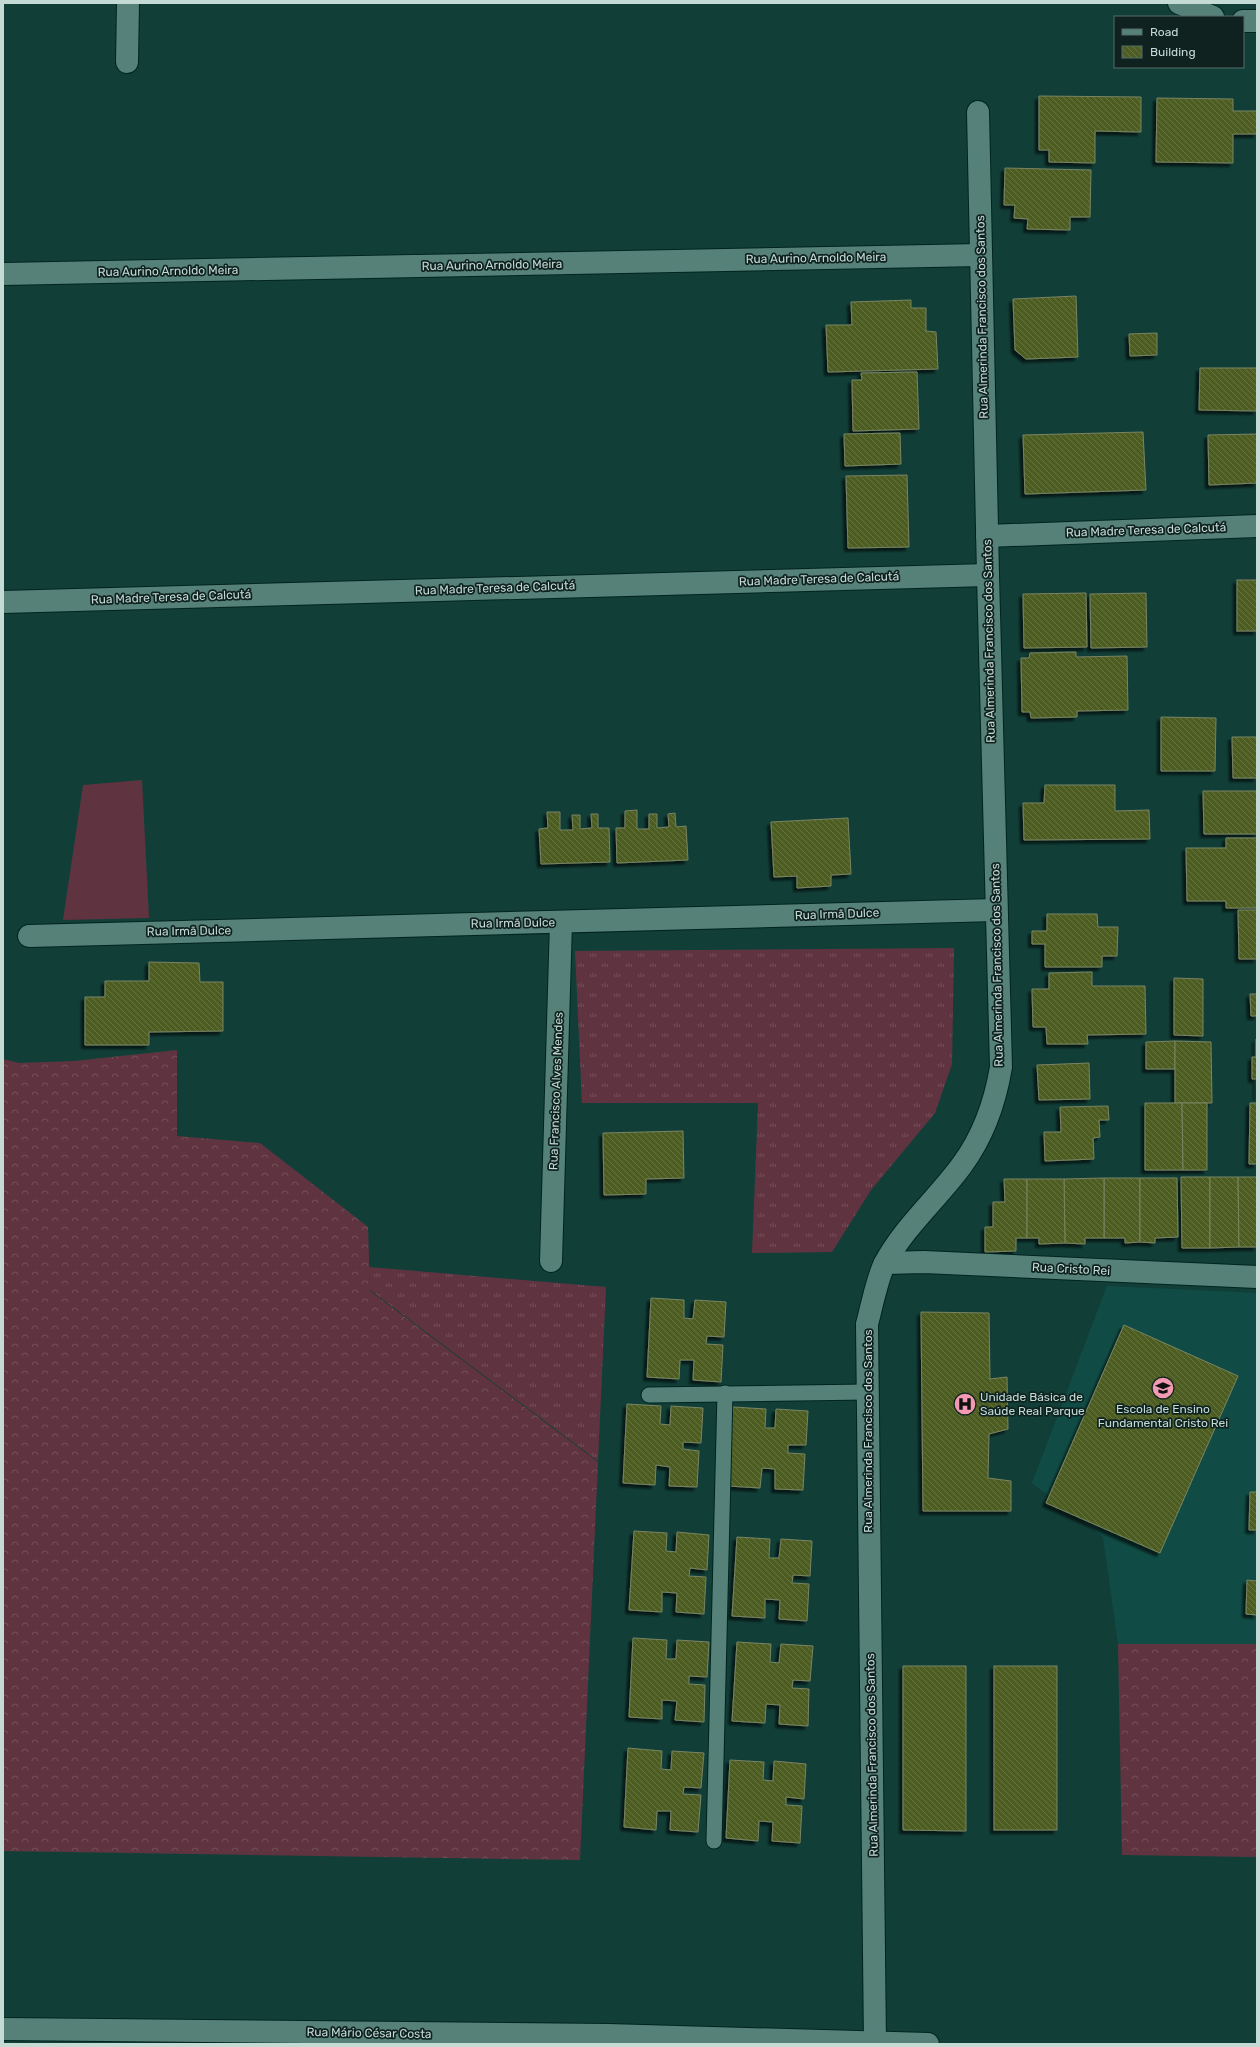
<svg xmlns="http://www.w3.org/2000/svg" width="1260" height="2047" viewBox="0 0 1260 2047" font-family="Rubik,sans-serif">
	<defs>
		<pattern id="grass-tufts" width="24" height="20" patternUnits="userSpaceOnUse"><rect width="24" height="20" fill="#603340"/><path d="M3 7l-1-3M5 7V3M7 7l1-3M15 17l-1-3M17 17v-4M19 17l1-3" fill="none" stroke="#75505b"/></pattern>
		<pattern id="forest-crowns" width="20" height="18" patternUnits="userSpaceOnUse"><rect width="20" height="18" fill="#603340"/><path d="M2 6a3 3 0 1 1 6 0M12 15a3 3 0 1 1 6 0" fill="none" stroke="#75505b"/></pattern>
		<pattern id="building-back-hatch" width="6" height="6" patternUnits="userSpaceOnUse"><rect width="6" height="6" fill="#4d5d23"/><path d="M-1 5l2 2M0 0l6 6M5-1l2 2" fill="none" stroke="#657442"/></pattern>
		<filter id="shadow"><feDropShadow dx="-3.5" dy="3.5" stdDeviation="1" flood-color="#0009"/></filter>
	</defs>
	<rect width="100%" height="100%" fill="#113f38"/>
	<polygon fill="#104c45" points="1107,1286 1257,1293 1257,1644 1118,1644 1103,1537 1032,1483"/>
	<g fill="url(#grass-tufts)">
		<polygon points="954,948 952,1064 935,1113 871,1190 832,1252 752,1253 758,1103 582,1103 575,951"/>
		<polygon points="369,1267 606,1287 598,1461 370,1290"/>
	</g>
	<g fill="url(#forest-crowns)">
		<polygon points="177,1050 177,1136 260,1143 368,1227 370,1291 598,1462 580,1860 3,1851 3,1059 19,1063 74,1061"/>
		<polygon points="1118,1644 1257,1644 1257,1857 1122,1855"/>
	</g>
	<polygon fill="#603340" points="142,780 149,918 63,920 83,785"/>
	<g fill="url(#building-back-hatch)" stroke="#798463" filter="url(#shadow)">
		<polygon points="1039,96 1141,97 1141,132 1095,131 1095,163 1049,162 1049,150 1039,150"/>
		<polygon points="1157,98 1233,99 1233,111 1257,111 1257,134 1233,134 1233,163 1156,162"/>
		<polygon points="1005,168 1091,170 1090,217 1070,217 1070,230 1027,229 1028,219 1014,218 1015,205 1004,205"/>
		<polygon points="1076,296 1078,357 1026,359 1015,350 1013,299"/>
		<polygon points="911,300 911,308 926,308 926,331 936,332 938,369 828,372 826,325 852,325 851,302"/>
		<polygon points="1157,333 1157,355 1130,356 1129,334"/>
		<polygon points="1200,368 1257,368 1257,411 1199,410"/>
		<polygon points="917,372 919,429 853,431 852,380 862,380 861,373"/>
		<polygon points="1143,432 1146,490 1025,494 1023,435"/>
		<polygon points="900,433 901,464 845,466 844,434"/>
		<polygon points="1257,434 1257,483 1209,485 1208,435"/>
		<polygon points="907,475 909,547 848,548 846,476"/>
		<rect x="1237" y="580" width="20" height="51"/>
		<polygon points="1086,593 1087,647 1024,648 1023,594"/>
		<polygon points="1146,593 1147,647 1091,648 1090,594"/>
		<polygon points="1076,652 1076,657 1127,656 1128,710 1077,711 1077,717 1031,718 1030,712 1022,712 1021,658 1029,658 1030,653"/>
		<polygon points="1161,717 1216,718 1215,771 1161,771"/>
		<polygon points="1232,737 1257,737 1257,778 1233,778"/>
		<polygon points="1045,785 1115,785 1115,811 1149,810 1150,839 1024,840 1023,803 1044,803"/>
		<polygon points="1203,791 1257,791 1257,834 1204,834"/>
		<polygon points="637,810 637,829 649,829 649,814 657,814 657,828 669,827 668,814 675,813 676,827 686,826 688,860 617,863 616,828 625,828 625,811"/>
		<polygon points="547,812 560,812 560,830 573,830 572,815 580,815 580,829 592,828 591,814 598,814 598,828 609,828 610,862 541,864 539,829 548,828"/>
		<polygon points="848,818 851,874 831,875 831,886 797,888 797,876 774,877 771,822"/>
		<polygon points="1226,838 1257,838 1257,908 1226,908 1226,901 1187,901 1186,848 1226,848"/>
		<polygon points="1238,910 1257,910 1257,959 1239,959"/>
		<polygon points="1047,914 1097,914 1098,927 1118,927 1117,956 1102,956 1102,967 1045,967 1045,944 1032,944 1032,931 1047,931"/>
		<polygon points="149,962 199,963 200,982 223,982 223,1031 149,1032 149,1045 85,1045 85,997 105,997 105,981 149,981"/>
		<polygon points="1092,972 1092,986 1145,986 1146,1034 1087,1035 1088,1044 1047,1044 1046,1027 1033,1027 1032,989 1049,989 1049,973"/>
		<polygon points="1174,978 1203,979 1203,1036 1174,1035"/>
		<polygon points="1250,994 1257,994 1257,1016 1251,1016"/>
		<polygon points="1256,1039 1257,1039 1257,1097 1257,1079 1252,1079 1252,1057 1256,1057"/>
		<polygon points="1175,1041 1175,1069 1146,1069 1146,1042"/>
		<polygon points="1175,1041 1211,1042 1212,1103 1175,1103"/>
		<polygon points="1089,1063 1090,1099 1039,1100 1037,1065"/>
		<polygon points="1145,1103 1182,1103 1183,1170 1145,1170"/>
		<polygon points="1182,1103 1207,1103 1207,1170 1183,1170"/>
		<polygon points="1250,1103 1257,1103 1257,1164 1249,1164"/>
		<polygon points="1108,1106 1109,1120 1099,1120 1100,1137 1093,1138 1094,1159 1045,1161 1044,1132 1061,1132 1060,1107"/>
		<polygon points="683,1131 684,1178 646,1179 646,1194 604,1195 603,1133"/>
		<polygon points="1181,1177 1210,1177 1210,1248 1182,1248"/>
		<polygon points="1210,1177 1238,1177 1239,1247 1210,1248"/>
		<polygon points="1238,1177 1257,1177 1257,1247 1239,1247"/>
		<polygon points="1104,1178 1140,1178 1140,1242 1125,1243 1125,1238 1104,1238"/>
		<polygon points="1104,1178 1104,1238 1085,1238 1085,1244 1065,1243 1064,1179"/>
		<polygon points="1140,1178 1177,1178 1178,1237 1155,1238 1155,1243 1140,1242"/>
		<polygon points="1004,1179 1027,1179 1027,1238 1016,1238 1016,1251 985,1252 985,1227 993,1227 993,1202 1005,1202"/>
		<polygon points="1027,1179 1064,1179 1065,1243 1039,1244 1039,1238 1027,1238"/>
		<polygon points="651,1298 684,1300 684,1318 693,1319 695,1300 726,1302 724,1337 707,1336 706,1344 723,1345 721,1382 693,1380 694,1360 680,1360 679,1379 647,1377"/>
		<polygon points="921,1312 989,1313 990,1379 1007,1377 1008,1429 989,1434 988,1478 1011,1481 1011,1511 923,1511"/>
		<polygon points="1124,1325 1238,1376 1160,1553 1046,1503"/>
		<polygon points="627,1404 661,1406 660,1424 670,1425 671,1406 703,1408 701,1443 683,1442 683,1449 699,1451 697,1487 669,1486 670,1467 656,1465 655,1485 623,1483"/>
		<polygon points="733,1407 766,1409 765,1428 775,1428 776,1409 808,1411 806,1445 788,1445 788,1453 805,1454 803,1490 775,1489 775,1469 762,1468 760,1488 728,1486"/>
		<polygon points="1250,1492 1257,1492 1257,1530 1249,1530"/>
		<polygon points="634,1531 667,1533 666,1551 676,1552 677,1532 709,1535 707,1570 690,1568 689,1576 706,1577 704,1614 676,1612 677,1593 662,1592 662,1612 629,1610"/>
		<polygon points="737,1537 770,1539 769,1558 779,1558 781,1539 812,1541 810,1576 793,1575 792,1583 809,1584 807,1621 779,1619 780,1600 765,1599 765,1618 732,1616"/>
		<polygon points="1247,1580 1257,1581 1257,1615 1246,1614"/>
		<polygon points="633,1638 667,1640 666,1659 676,1659 677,1640 709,1642 707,1677 689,1676 689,1684 705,1685 704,1722 675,1720 677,1701 662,1700 662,1719 629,1717"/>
		<polygon points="737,1642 771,1644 770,1662 779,1663 781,1644 813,1646 810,1681 793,1680 792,1688 809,1689 808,1726 779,1724 780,1705 766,1704 765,1723 732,1721"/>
		<polygon points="903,1666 966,1666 966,1831 903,1830"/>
		<rect x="994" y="1666" width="63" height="164"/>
		<polygon points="628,1748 662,1751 661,1769 671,1770 672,1751 704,1753 701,1788 684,1787 683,1794 701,1795 698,1832 670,1830 671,1811 657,1811 656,1830 624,1827"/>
		<polygon points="730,1760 764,1762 763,1780 773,1781 774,1761 806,1764 804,1799 786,1797 786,1805 802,1806 800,1843 772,1841 773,1822 759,1821 758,1841 726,1838"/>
	</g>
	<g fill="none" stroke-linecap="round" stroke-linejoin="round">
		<g stroke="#01241f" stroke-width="17">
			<g id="service">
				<polyline points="649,1395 867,1392"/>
				<polyline points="714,1841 725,1393"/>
			</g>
		</g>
		<g stroke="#01241f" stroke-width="24">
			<g id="minor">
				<polyline points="1179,3 1213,17"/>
				<polyline points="1243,21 1257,21"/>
				<polyline points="127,62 128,3"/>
				<polyline points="3,274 981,255"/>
				<polyline points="987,536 1257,526"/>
				<polyline points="3,602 988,575"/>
				<polyline points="29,936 996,910"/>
				<polyline points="551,1261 561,922"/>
				<polyline points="885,1263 924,1262 1257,1277"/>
				<path d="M875 2044 867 1324C872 1306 877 1278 885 1263 905 1226 938 1198 962 1165 984 1135 995 1103 1001 1067L988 575 978 112"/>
			</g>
		</g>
		<g stroke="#01241f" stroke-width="24">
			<polyline id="tertiary" points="3,2029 608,2035 928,2044"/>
		</g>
		<use href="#service" stroke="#558179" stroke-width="15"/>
		<use href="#minor" stroke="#558179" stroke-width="22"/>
		<use href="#tertiary" stroke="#558179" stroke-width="22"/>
	</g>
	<defs>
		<g id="school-disc" transform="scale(1.15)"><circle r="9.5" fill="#f19ab1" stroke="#0f221f"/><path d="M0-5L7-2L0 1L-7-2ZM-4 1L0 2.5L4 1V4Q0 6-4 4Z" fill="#111"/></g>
		<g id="hospital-disc" transform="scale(1.15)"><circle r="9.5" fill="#f19ab1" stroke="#0f221f"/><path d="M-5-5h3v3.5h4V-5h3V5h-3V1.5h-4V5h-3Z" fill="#111"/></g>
	</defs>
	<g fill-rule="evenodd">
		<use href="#school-disc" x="1163" y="1388"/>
		<use href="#hospital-disc" x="965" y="1404"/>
	</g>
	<g text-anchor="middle" stroke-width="3.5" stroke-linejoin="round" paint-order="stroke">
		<g font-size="12" fill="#c3dad5" stroke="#0f221f">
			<text transform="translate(816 258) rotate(-1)" y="4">Rua Aurino Arnoldo Meira</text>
			<text transform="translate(492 265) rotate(-1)" y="4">Rua Aurino Arnoldo Meira</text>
			<text transform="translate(168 271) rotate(-1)" y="4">Rua Aurino Arnoldo Meira</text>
			<text transform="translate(982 317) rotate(-91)" y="4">Rua Almerinda Francisco dos Santos</text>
			<text transform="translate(1146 530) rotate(-2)" y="4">Rua Madre Teresa de Calcutá</text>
			<text transform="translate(819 579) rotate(-2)" y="4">Rua Madre Teresa de Calcutá</text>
			<text transform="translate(495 588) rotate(-2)" y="4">Rua Madre Teresa de Calcutá</text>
			<text transform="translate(171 597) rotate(-2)" y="4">Rua Madre Teresa de Calcutá</text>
			<text transform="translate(989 641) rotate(-91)" y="4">Rua Almerinda Francisco dos Santos</text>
			<text transform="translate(837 914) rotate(-2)" y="4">Rua Irmã Dulce</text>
			<text transform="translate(513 923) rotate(-1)" y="4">Rua Irmã Dulce</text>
			<text transform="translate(189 931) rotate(-1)" y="4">Rua Irmã Dulce</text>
			<text transform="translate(997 965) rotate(-91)" y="4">Rua Almerinda Francisco dos Santos</text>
			<text transform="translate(556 1091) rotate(-88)" y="4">Rua Francisco Alves Mendes</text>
			<text transform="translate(1071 1269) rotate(3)" y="4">Rua Cristo Rei</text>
			<text transform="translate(868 1431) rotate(-90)" y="4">Rua Almerinda Francisco dos Santos</text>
			<text transform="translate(872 1755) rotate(-91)" y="4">Rua Almerinda Francisco dos Santos</text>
			<text transform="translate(369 2033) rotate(1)" y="4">Rua Mário César Costa</text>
		</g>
		<g font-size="12" fill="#c3dad5" stroke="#0f221f" text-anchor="start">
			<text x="980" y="1401">Unidade Básica de<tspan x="980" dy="14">Saúde Real Parque</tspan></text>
			<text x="1163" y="1413" text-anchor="middle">Escola de Ensino<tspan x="1163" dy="14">Fundamental Cristo Rei</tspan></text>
		</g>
	</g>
	<rect width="1260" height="2047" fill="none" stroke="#c3dad5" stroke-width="8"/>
	<rect x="1114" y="16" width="130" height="52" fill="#0f221f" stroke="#576c68"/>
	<rect x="1122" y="29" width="20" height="6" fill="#558179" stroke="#576c68"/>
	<text x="1150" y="36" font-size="12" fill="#c3dad5">Road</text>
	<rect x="1122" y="46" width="20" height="12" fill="url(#building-back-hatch)" stroke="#576c68"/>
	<text x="1150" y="56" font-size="12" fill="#c3dad5">Building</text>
</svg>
